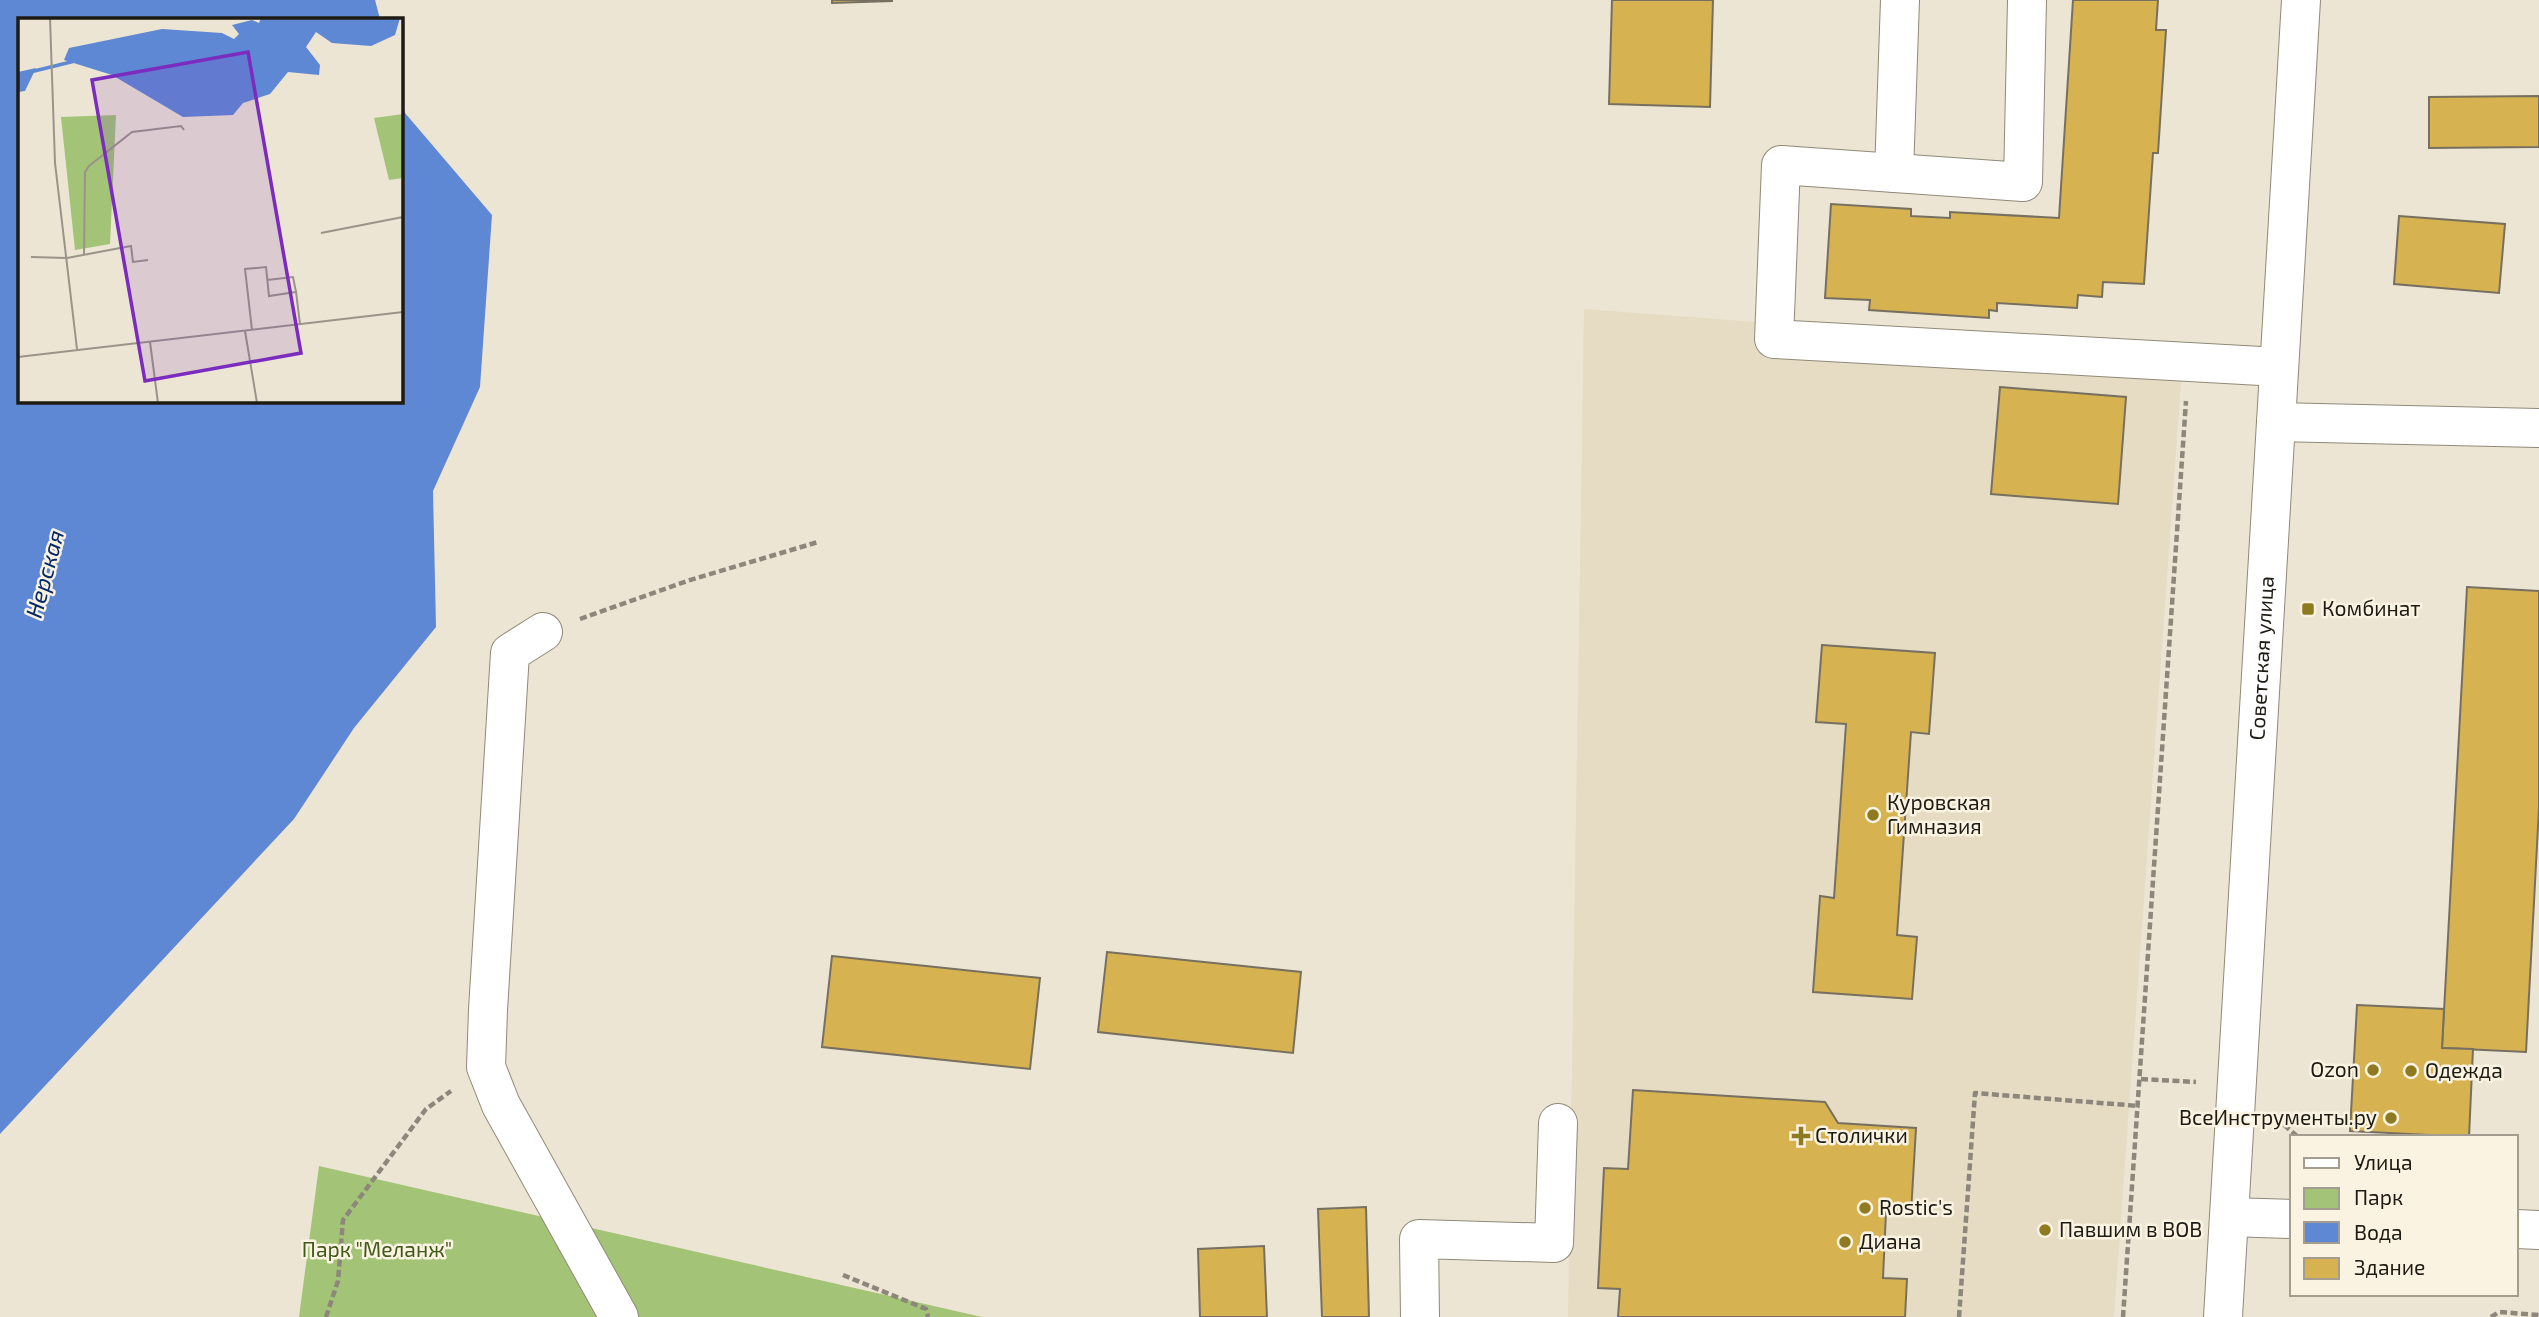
<svg xmlns="http://www.w3.org/2000/svg" width="2539" height="1317" viewBox="0 0 2539 1317" font-family="'Exo 2',sans-serif">
	<rect width="100%" height="100%" fill="#ede5d4"/>
	<polygon fill="#e6dcc3" points="1584,309 2183,354 2114,1317 1568,1317"/>
	<polygon fill="#a3c377" points="319,1166 982,1317 299,1317"/>
	<polygon fill="#5e88d3" points="0,0 375,0 380,19 19,19 19,401 401,401 401,97 405,113 492,215 480,387 433,491 436,627 354,728 294,819 0,1134"/>
	<g fill="#d7b251" stroke="#777061" stroke-width="2">
		<polygon points="832,0 892,0 892,1 832,3"/>
		<polygon points="1612,0 1713,0 1710,107 1609,104"/>
		<polygon points="2073,0 2158,0 2156,30 2166,30 2158,153 2153,153 2144,284 2103,282 2102,297 2078,295 2077,308 1997,303 1997,311 1989,310 1989,318 1869,310 1870,300 1825,298 1831,204 1911,209 1911,216 1950,218 1950,212 2059,218"/>
		<polygon points="2539,96 2539,147 2429,148 2429,97"/>
		<polygon points="2399,216 2505,224 2499,293 2394,284"/>
		<polygon points="2000,387 2126,397 2118,504 1991,494"/>
		<polygon points="2467,587 2539,591 2539,808 2526,1052 2442,1048"/>
		<polygon points="1822,645 1935,653 1929,734 1911,732 1897,935 1917,937 1912,999 1813,992 1820,896 1834,898 1846,724 1816,722"/>
		<polygon points="1107,952 1301,972 1293,1053 1098,1032"/>
		<polygon points="832,956 1040,978 1030,1069 822,1047"/>
		<polygon points="2357,1005 2444,1009 2442,1048 2473,1049 2469,1137 2350,1131"/>
		<polygon points="1633,1090 1825,1102 1838,1123 1916,1128 1911,1213 1886,1212 1883,1278 1907,1279 1905,1317 1618,1317 1620,1289 1598,1288 1604,1168 1628,1169"/>
		<polygon points="1366,1207 1369,1317 1322,1317 1318,1209"/>
		<polygon points="1264,1246 1267,1317 1200,1317 1198,1249"/>
	</g>
	<g fill="none" stroke-linecap="round" stroke-linejoin="round">
		<g stroke="#908979" stroke-width="40">
			<g id="minor">
				<polyline points="2027,0 2023,182 1781,165 1774,339 2279,367"/>
				<polyline points="1894,173 1900,0"/>
				<polyline points="2276,422 2539,428"/>
				<polyline points="543,632 510,653 488,1010 486,1067 501,1105 619,1317"/>
				<polyline points="2229,1217 2292,1219"/>
				<polyline points="2516,1229 2539,1230"/>
				<polyline points="1420,1317 1419,1239 1554,1243 1558,1123"/>
				<path id="s1" d="M2223 1317 2301 0"/>
			</g>
		</g>
		<g stroke="#8c867b" stroke-width="4.5" stroke-dasharray="7 3.5" stroke-linecap="butt">
			<polyline points="580,619 687,581 818,542"/>
			<polyline points="2141,1079 2196,1082"/>
			<polyline points="2276,1118 2298,1137"/>
			<polyline points="843,1275 926,1309 928,1317"/>
			<polyline points="326,1317 338,1281 343,1220 426,1109 451,1091"/>
			<polyline points="1959,1317 1975,1093 2139,1106"/>
			<polyline points="2123,1317 2186,401"/>
			<polyline points="2491,1317 2499,1312 2539,1315"/>
		</g>
		<use href="#minor" stroke="#fff" stroke-width="38"/>
	</g>
	<g fill="#8e7b21" stroke="#faf3e1" stroke-width="2.5">
		<rect x="2301" y="602" width="14" height="14" rx="3.5"/>
		<circle cx="1873" cy="815" r="7"/>
		<circle cx="2373" cy="1070" r="7"/>
		<circle cx="2411" cy="1071" r="7"/>
		<circle cx="2391" cy="1118" r="7"/>
		<path d="M1797.5 1125.5h7v7h7v7h-7v7h-7v-7h-7v-7h7z"/>
		<circle cx="1865" cy="1208" r="7"/>
		<circle cx="2045" cy="1230" r="7"/>
		<circle cx="1845" cy="1242" r="7"/>
	</g>
	<g text-anchor="middle" stroke-width="5" stroke-linejoin="round" paint-order="stroke">
		<g font-size="21" fill="#1e1b15" stroke="#faf3e1" text-anchor="start">
			<text x="2322" y="616">Комбинат</text>
			<text x="1887" y="810">Куровская<tspan x="1887" dy="24">Гимназия</tspan></text>
			<text x="2359" y="1077" text-anchor="end">Ozon</text>
			<text x="2425" y="1078">Одежда</text>
			<text x="2377" y="1125" text-anchor="end">ВсеИнструменты.ру</text>
			<text x="1815" y="1143">Столички</text>
			<text x="1879" y="1215">Rostic's</text>
			<text x="2059" y="1237">Павшим в ВОВ</text>
			<text x="1859" y="1249">Диана</text>
		</g>
		<g font-size="21" fill="#1e1b15" stroke="#faf3e1">
			<text dy="7" stroke="none"><textPath href="#s1" startOffset="660">Советская улица</textPath></text>
		</g>
		<g font-size="21" fill="#41581b" stroke="#faf3e1">
			<text x="377" y="1257">Парк "Меланж"</text>
		</g>
		<g font-size="23" font-style="italic" fill="#05286a" stroke="#faf3e1">
			<text transform="translate(45 574) rotate(-75)" y="8">Нерская</text>
		</g>
	</g>
	<g transform="translate(18 18)">
		<rect width="385" height="385" fill="#ede5d4"/>
		<path d="M385 96V160L371 162 356 100ZM98 97 92 226 57 232 43 99Z" fill="#a3c377"/>
		<path d="M243 0H382L377 17 353 28 314 25 298 14 288 29 302 47 301 57 270 54 252 76 225 85 215 97 165 99 94 57 46 42 51 30 144 11 204 15 216 21 221 16 214 7 234 2 241 5ZM18 50 7 73 0 74V54Z" fill="#5e88d3"/>
		<path fill="none" stroke="#5e88d3" stroke-width="3.5" d="M0 57 57 43"/>
		<path fill="none" stroke="#9a9488" stroke-width="2" d="M32 0 37 145 59 331M303 215 385 199M66 237 67 154 71 148 114 114 163 108 166 112M13 239 49 240 113 228 115 244 130 242M249 262 275 259 278 274M234 312 227 251 248 249 251 278 278 274 282 306M227 313 239 385M132 324 140 385M0 339 385 294"/>
		<path fill="#7b2cbf" fill-opacity="0.15" stroke="#7b2cbf" stroke-width="3.5" d="M230 34 283 335 127 363 74 62Z"/>
		<rect width="385" height="385" fill="none" stroke="#1e1b15" stroke-width="3.5"/>
	</g>
	<rect x="2290" y="1135" width="228" height="161" fill="#faf3e1" stroke="#a29d8f" stroke-width="2"/>
	<rect x="2304" y="1158" width="35" height="10" fill="#ffffff" stroke="#a29d8f" stroke-width="2"/>
	<text x="2354" y="1170" font-size="21" fill="#1e1b15">Улица</text>
	<rect x="2304" y="1188" width="35" height="21" fill="#a3c377" stroke="#a29d8f" stroke-width="2"/>
	<text x="2354" y="1205" font-size="21" fill="#1e1b15">Парк</text>
	<rect x="2304" y="1222" width="35" height="21" fill="#5e88d3" stroke="#a29d8f" stroke-width="2"/>
	<text x="2354" y="1240" font-size="21" fill="#1e1b15">Вода</text>
	<rect x="2304" y="1258" width="35" height="21" fill="#d7b251" stroke="#a29d8f" stroke-width="2"/>
	<text x="2354" y="1275" font-size="21" fill="#1e1b15">Здание</text>
</svg>
